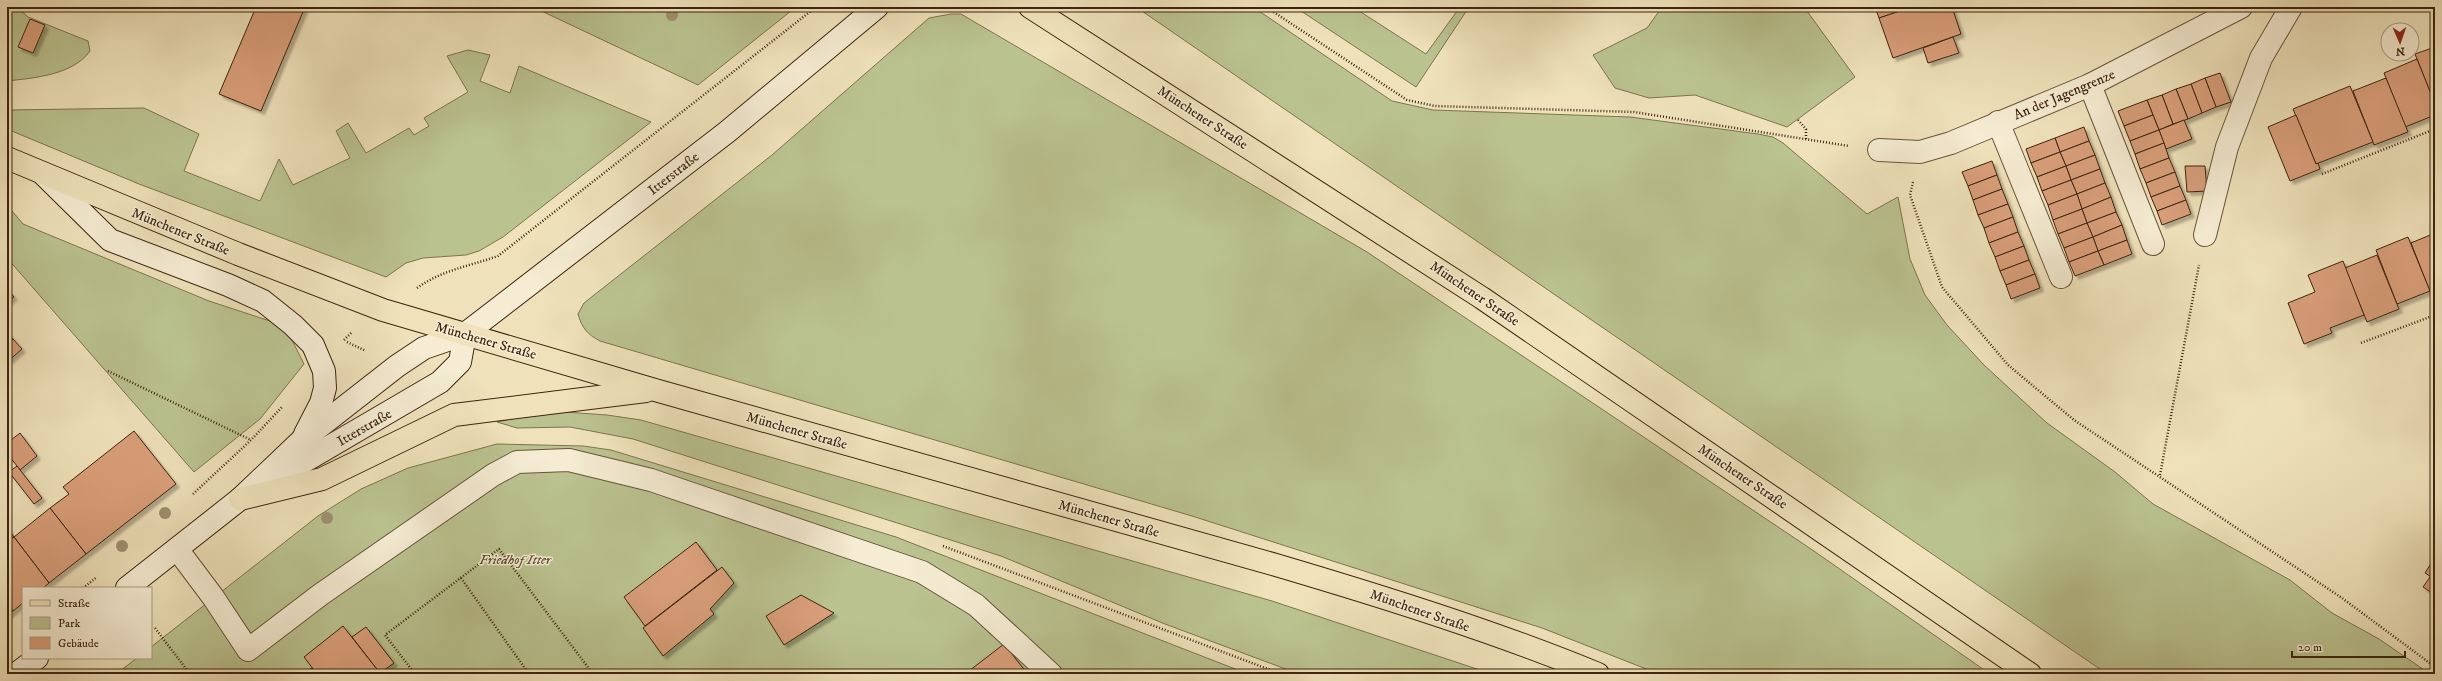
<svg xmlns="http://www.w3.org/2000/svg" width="2442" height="681" viewBox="0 0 2442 681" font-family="'IM FELL DW Pica',serif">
	<defs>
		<filter id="shadow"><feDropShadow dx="3.5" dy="3.5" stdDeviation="1" flood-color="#0004"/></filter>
	</defs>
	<rect width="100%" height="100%" fill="#efe2bb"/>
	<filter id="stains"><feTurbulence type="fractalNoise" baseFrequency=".005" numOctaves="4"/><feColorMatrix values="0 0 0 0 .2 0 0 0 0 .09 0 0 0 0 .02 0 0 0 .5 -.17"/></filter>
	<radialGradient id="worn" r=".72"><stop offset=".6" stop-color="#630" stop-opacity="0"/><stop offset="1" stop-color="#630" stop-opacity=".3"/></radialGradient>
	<g fill="#bac390" stroke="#7c7450">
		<path d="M7 7H17L28 17 88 41 90 51C73 75 34 78 7 81Z"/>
		<polygon points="533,7 796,7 698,85"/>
		<polygon points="1136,7 1253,7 1392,101 1433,110 1630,117 1758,134 1773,137 1783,143 1867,214 1898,197 1910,259 1925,295 1947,325 1984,365 2047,423 2115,472 2153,504 2290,580 2332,613 2379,639 2430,674 2107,674"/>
		<polygon points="1295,7 1353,7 1426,54 1460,7 1469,7 1416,87"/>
		<polygon points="1662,7 1804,7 1855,77 1787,127 1695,95 1649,98 1615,88 1593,55 1647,28"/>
		<path d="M951 14H961L1367 252 1811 549 1990 674H1659L1542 628 1192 516 600 341C587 334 582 328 578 314L584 303 772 155 929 18Z"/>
		<polygon points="468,50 490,55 480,81 510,93 519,66 651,122 503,237 479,251 466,255 423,258 406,263 386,277 139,184 7,129 7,110 144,108 199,134 184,171 260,201 279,159 293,185 350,158 336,131 348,123 366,153 409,128 414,135 429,126 424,118 468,92 447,56"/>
		<polygon points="7,205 23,224 209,301 273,322 289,334 304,364 260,419 194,472 7,258"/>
		<polygon points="565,412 607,415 641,420 1272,601 1492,674 1299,674 1165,624 1001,556 633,439 570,427 517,428 497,422 531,415"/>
		<polygon points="497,444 583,446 611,450 896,537 1248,674 116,674 137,658 151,658 151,647 318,516 361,489 408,468"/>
	</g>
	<g fill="#d99f7a" stroke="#3d240f" filter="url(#shadow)">
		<polygon points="256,7 305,7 261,111 219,94"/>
		<polygon points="1875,7 1910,7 1910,8 1879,18"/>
		<polygon points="1952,7 1961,34 1893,58 1879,18 1912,7"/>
		<polygon points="30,19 45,25 33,53 18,47"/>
		<polygon points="1953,37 1959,53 1928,63 1923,48"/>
		<polygon points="2435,47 2435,104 2415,54"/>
		<polygon points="2417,59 2435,104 2435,115 2405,127 2384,73"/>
		<polygon points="2220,73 2231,102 2216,107 2205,78"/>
		<polygon points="2205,78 2216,107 2202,113 2191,84"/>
		<polygon points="2386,78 2408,132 2374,145 2353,91"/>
		<polygon points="2191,84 2202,113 2188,119 2176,89"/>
		<polygon points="2350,86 2373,142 2316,164 2293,109"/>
		<polygon points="2176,89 2188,119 2173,124 2162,95"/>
		<polygon points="2162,95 2173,124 2159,130 2147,100"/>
		<polygon points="2147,100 2153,115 2124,126 2118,111"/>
		<polygon points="2153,115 2159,130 2130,141 2124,126"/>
		<polygon points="2296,115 2316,164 2318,163 2320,169 2290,181 2268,127"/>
		<polygon points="2184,120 2192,139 2166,149 2159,130"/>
		<polygon points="2084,127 2089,141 2060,152 2055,138"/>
		<polygon points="2159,130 2164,143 2135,154 2130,141"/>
		<polygon points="2055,138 2060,152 2031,163 2026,149"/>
		<polygon points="2089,141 2095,155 2066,166 2060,152"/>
		<polygon points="2164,143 2169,158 2140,169 2135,154"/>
		<polygon points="2060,152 2066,166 2037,177 2031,163"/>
		<polygon points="2095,155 2100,169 2071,180 2066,166"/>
		<polygon points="2169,158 2175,172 2146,183 2140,169"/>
		<polygon points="1992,161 1997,175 1968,186 1962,172"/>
		<polygon points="2066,166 2071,180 2042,191 2037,177"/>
		<polygon points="2185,166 2205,166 2207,191 2187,192"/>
		<polygon points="2100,169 2105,183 2077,194 2071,180"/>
		<polygon points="2175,172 2180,186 2151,197 2146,183"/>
		<polygon points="1997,175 2002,189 1973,200 1968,186"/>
		<polygon points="2071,180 2077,194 2048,205 2042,191"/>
		<polygon points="2105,183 2111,197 2082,209 2077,194"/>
		<polygon points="2180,186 2186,200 2157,211 2151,197"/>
		<polygon points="2002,189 2008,204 1978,215 1973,200"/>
		<polygon points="2077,194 2082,209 2053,220 2048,205"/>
		<polygon points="2111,197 2116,212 2087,223 2082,209"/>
		<polygon points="2186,200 2191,214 2162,225 2157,211"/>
		<polygon points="2008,204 2013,217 1984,228 1978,215"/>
		<polygon points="2082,209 2087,223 2058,234 2053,220"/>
		<polygon points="2116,212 2122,225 2093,237 2087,223"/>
		<polygon points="2013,217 2018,232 1989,243 1984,228"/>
		<polygon points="2087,223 2093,237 2064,248 2058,234"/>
		<polygon points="2122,225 2127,240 2098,251 2093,237"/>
		<polygon points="2018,232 2024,246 1995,257 1989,243"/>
		<polygon points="2435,233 2435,296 2432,297 2411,243"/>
		<polygon points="2093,237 2098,251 2069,262 2064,248"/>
		<polygon points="2408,237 2430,291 2397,304 2376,250"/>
		<polygon points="2127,240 2132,254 2104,265 2098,251"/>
		<polygon points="2024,246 2029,260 2000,271 1995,257"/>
		<polygon points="2098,251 2104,265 2075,276 2069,262"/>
		<polygon points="2377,255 2399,309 2367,322 2345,268"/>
		<polygon points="2029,260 2035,274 2006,285 2000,271"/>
		<polygon points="2343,261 2364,315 2330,328 2332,333 2304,344 2288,303 2315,292 2308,275"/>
		<polygon points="2035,274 2040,288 2011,299 2006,285"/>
		<polygon points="7,289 14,297 7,302"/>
		<polygon points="7,332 13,339 7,344"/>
		<polygon points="13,339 22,349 7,362 7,344"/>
		<polygon points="134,431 176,484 86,554 50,508 69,494 63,487"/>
		<polygon points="20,433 37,456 20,470 7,453 7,443"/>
		<polygon points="17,466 42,498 34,504 9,472"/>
		<polygon points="50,508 86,554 49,583 14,537"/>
		<polygon points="7,528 14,537 7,542"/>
		<polygon points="14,537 49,583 43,588 23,588 23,603 13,611 7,603 7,542"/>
		<polygon points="696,542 717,570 645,626 624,597"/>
		<polygon points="2435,557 2435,579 2425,573"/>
		<polygon points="722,567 734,583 710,609 714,614 663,656 643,628"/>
		<polygon points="2430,577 2435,579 2435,595 2423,587"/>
		<polygon points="801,595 834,613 784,645 766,616"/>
		<polygon points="7,603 13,611 7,616"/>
		<polygon points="343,626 380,673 379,674 317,674 304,657"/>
		<polygon points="366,627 394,663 380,673 352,637"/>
		<polygon points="1004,644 1026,672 1024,674 965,674"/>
		<polygon points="312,668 317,674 304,674"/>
	</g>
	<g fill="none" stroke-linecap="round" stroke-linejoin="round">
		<g stroke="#6a543a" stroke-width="24">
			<g id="lane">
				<polyline points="2090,85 2153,244"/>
				<polyline points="1998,122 2061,277"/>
				<polyline points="2205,235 2227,147 2261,58 2291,7"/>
				<polyline points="177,549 213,597 248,650 320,595 493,475 517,462 569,460 651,480 922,572 976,605 1051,674"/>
			</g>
		</g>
		<g stroke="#6a543a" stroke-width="24">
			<polyline id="street" points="1879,150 1920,152 1951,143 2090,85 2241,7"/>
		</g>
		<g stroke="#3d240f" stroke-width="24">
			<g id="secondary">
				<polyline points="43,174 110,240 228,285 263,301 293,325 313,345 324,371 325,388 321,403 305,434"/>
				<polyline points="240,499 301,441 397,366 424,348 465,334 727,132 877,7"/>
				<polyline points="127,588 240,499 440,382 460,362 465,334"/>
				<polyline points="16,674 37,658"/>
			</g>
		</g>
		<g stroke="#3d240f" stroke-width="24">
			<g id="primary">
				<polyline points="1030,7 1482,298 2030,674"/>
				<path d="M7 158 238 254 383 310 655 390 1276 565C1384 597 1493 631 1598 674"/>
				<polyline points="240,499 322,479 454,415 646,391"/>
			</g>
		</g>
		<g stroke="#3d240f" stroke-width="2.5" stroke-dasharray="1 2" stroke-linecap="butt">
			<polyline points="1266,7 1407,100 1435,106 1634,112 1849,146"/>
			<polyline points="1798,120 1806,129 1806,139"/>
			<polyline points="2322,174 2435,129"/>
			<polyline points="1913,182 1910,195 1942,287 2008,365 2074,420 2342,598 2435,667"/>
			<path d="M417 288C442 270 470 266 498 256L816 7"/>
			<polyline points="344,340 352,332"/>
			<polyline points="347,342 366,351"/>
			<polyline points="2361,343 2435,315"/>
			<polyline points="108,371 251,440"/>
			<polyline points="2160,475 2199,265"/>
			<polyline points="193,494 251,440 282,407"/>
			<polyline points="943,546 1281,674"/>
			<polyline points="461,578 529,674"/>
			<polyline points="83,588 97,577"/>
			<polyline points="155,628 190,674"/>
			<polyline points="415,674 385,635 499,549 593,674"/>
		</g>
		<use href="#lane" stroke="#f5ecd3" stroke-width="22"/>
		<use href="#street" stroke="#f5ecd3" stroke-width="22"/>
		<use href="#secondary" stroke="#f5ecd3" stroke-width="22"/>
		<use href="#primary" stroke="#efe2bb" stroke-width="22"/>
	</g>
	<g fill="#9e906e">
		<circle cx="672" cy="15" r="6"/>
		<circle cx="165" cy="513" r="6"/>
		<circle cx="327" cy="518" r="6"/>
		<circle cx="122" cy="546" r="6"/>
	</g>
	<g text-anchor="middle" stroke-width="3" stroke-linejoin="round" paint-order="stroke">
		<g font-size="14" fill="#3d240f" stroke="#f5ecd3">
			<text transform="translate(2064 94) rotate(-23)" y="5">An der Jagengrenze</text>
			<text transform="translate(1203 117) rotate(33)" y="5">Münchener Straße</text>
			<text transform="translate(673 173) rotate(-38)" y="5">Itterstraße</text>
			<text transform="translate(181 231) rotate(22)" y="5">Münchener Straße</text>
			<text transform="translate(1475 293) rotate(34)" y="5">Münchener Straße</text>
			<text transform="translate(486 340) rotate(16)" y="5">Münchener Straße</text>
			<text transform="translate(364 427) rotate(-30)" y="5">Itterstraße</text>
			<text transform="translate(797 430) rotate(16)" y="5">Münchener Straße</text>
			<text transform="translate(1743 476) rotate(34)" y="5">Münchener Straße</text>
			<text transform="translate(1109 518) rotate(16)" y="5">Münchener Straße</text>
			<text transform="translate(1420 610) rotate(19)" y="5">Münchener Straße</text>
		</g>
		<g font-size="14" font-style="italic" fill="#5c4c2f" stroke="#f5ecd3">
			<text x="515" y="564">Friedhof Itter</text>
		</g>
	</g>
	<rect width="2442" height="681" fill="none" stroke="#efe2bb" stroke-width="24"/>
	<rect x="8" y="8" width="2426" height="665" fill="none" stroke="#3d240f" stroke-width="2"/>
	<rect x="12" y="12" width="2418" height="657" fill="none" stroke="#3d240f"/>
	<rect x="22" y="587" width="130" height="72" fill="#f5ecd3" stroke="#ab9c85"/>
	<rect x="30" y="600" width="20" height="6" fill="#efe2bb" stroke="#ab9c85"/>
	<text x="58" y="607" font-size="12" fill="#3d240f">Straße</text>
	<rect x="30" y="617" width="20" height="12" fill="#bac390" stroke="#ab9c85"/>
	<text x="58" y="627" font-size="12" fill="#3d240f">Park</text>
	<rect x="30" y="637" width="20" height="12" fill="#d99f7a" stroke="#ab9c85"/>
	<text x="58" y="647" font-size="12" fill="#3d240f">Gebäude</text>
	<g transform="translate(2400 42) rotate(178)"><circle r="19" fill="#f5ecd3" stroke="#ab9c85"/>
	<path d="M0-3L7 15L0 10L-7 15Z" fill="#8f2418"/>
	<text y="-6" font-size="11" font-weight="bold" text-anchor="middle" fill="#3d240f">N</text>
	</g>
	<path d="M2292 651v6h113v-6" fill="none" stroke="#3d240f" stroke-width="2"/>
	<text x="2298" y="651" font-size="12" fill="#3d240f" stroke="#f5ecd3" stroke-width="3" paint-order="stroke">20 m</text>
	<rect width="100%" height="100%" filter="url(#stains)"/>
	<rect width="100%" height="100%" fill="url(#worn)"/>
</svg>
